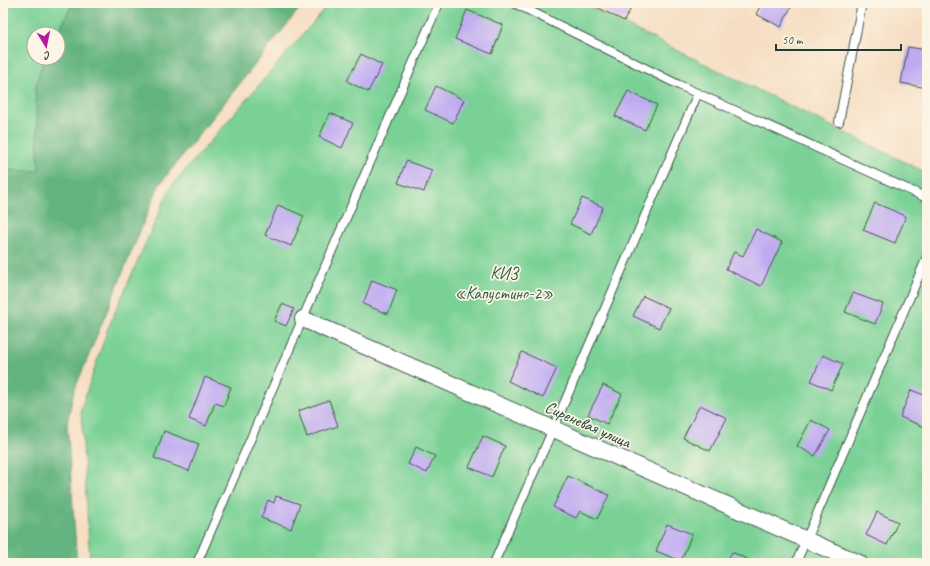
<svg xmlns="http://www.w3.org/2000/svg" width="930" height="566" viewBox="0 0 930 566" font-family="Caveat,sans-serif">
	<rect width="100%" height="100%" fill="#fcf5e5"/>
	<filter id="ink" filterUnits="userSpaceOnUse"><feTurbulence type="fractalNoise" baseFrequency=".025" numOctaves="2"/><feDisplacementMap in="SourceGraphic" scale="8" xChannelSelector="R" yChannelSelector="G"/><feConvolveMatrix kernelMatrix="1 2 1 2 8 2 1 2 1" color-interpolation-filters="sRGB"/></filter>
	<filter id="wash" filterUnits="userSpaceOnUse"><feTurbulence type="fractalNoise" baseFrequency=".012" numOctaves="4" result="noise"/><feDisplacementMap in="SourceGraphic" scale="16" xChannelSelector="R" yChannelSelector="G"/><feGaussianBlur stdDeviation="0.9" result="paint"/><feColorMatrix in="noise" values="0 0 0 0 0 0 0 0 0 0 0 0 0 0 0 0 0 1.4 0 .05"/><feComposite in="paint" operator="in"/></filter>
	<g filter="url(#wash)">
		<rect width="100%" height="100%" fill="#f6dec3"/>
		<g fill="#79d196" stroke="#4c8765">
			<polygon points="3,3 73,3 57,34 34,34 34,58 46,58 42,65 35,88 39,171 3,170"/>
			<polygon points="330,3 581,3 927,173 927,563 90,563 81,409 108,328 170,188"/>
		</g>
		<polygon fill="#62b37f" stroke="#40785a" points="73,3 304,3 159,185 74,391 67,423 77,563 3,563 3,170 39,171 35,88 42,65 46,58 58,58 57,34"/>
		<g id="blocks">
			<g fill="#bfaaf2">
				<polygon points="589,3 634,3 624,21"/>
				<polygon points="762,3 793,3 781,27 756,14"/>
				<polygon points="467,10 503,25 492,54 455,39"/>
				<polygon points="908,47 927,50 927,88 901,83"/>
				<polygon points="361,54 382,65 368,92 347,81"/>
				<polygon points="436,86 464,100 453,123 425,110"/>
				<polygon points="628,91 657,105 645,130 615,116"/>
				<polygon points="330,113 353,123 342,148 319,137"/>
				<polygon points="406,161 432,170 424,192 398,183"/>
				<polygon points="582,198 603,207 591,234 570,224"/>
				<polygon points="875,203 906,216 895,243 863,230"/>
				<polygon points="278,205 304,216 291,246 265,235"/>
				<polygon points="756,229 782,242 761,286 726,269 734,252 743,256"/>
				<polygon points="372,280 397,290 388,314 363,304"/>
				<polygon points="853,293 883,304 875,324 845,312"/>
				<polygon points="643,296 669,308 659,328 633,316"/>
				<polygon points="282,304 294,309 286,326 274,321"/>
				<polygon points="522,352 557,368 543,398 508,381"/>
				<polygon points="823,355 843,364 831,390 811,381"/>
				<polygon points="205,377 231,387 224,406 215,403 206,426 189,419"/>
				<polygon points="603,385 622,394 607,424 588,415"/>
				<polygon points="911,390 927,396 927,428 900,417"/>
				<polygon points="329,400 338,426 307,437 298,411"/>
				<polygon points="700,405 727,418 710,451 683,438"/>
				<polygon points="811,420 830,430 815,456 797,446"/>
				<polygon points="164,431 199,444 189,471 154,458"/>
				<polygon points="483,436 505,446 492,477 469,467"/>
				<polygon points="416,447 435,456 427,473 408,464"/>
				<polygon points="568,476 609,495 597,519 580,511 576,518 553,507"/>
				<polygon points="276,496 300,504 291,529 261,518 268,500 274,503"/>
				<polygon points="877,512 898,522 887,545 866,535"/>
				<polygon points="667,524 692,534 681,561 656,551"/>
				<polygon points="732,552 755,563 726,563"/>
			</g>
		</g>
	</g>
	<g filter="url(#ink)">
		<use href="#blocks" fill-opacity="0" stroke="#3f5549" stroke-width="1"/>
		<g fill="none" stroke-linecap="round" stroke-linejoin="round">
			<g stroke="#3f5549" stroke-width="10">
				<g id="service">
					<polyline points="514,3 679,85 927,198"/>
					<polyline points="839,122 862,3"/>
					<polyline points="197,563 439,3"/>
					<polyline points="494,563 553,429 698,93"/>
					<polyline points="796,563 927,257"/>
				</g>
			</g>
			<g stroke="#3f5549" stroke-width="18">
				<polyline id="minor" points="303,319 859,563"/>
			</g>
			<use href="#service" stroke="#fff" stroke-width="8"/>
			<use href="#minor" stroke="#fff" stroke-width="16"/>
		</g>
	</g>
	<g text-anchor="middle" stroke-width="3.5" stroke-linejoin="round" paint-order="stroke">
		<g font-size="17" fill="#315b48" stroke="#fcf5e5">
			<text x="504" y="279">КИЗ<tspan x="504" dy="20">«Капустино-2»</tspan></text>
		</g>
		<g font-size="17" fill="#1f3d34" stroke="#fcf5e5">
			<text transform="translate(588 424) rotate(24)" y="6">Сиреневая улица</text>
		</g>
	</g>
	<rect width="930" height="566" fill="none" stroke="#fcf5e5" stroke-width="16"/>
	<g transform="translate(46 46) rotate(170)"><circle r="19" fill="#fcf5e5" stroke="#a4ab9e"/>
	<path d="M0-3L7 15L0 10L-7 15Z" fill="#b5179e"/>
	<text y="-6" font-size="11" font-weight="bold" text-anchor="middle" fill="#1f3d34">С</text>
	</g>
	<path d="M776 44v6h125v-6" fill="none" stroke="#1f3d34" stroke-width="2"/>
	<text x="782" y="44" font-size="12" fill="#1f3d34" stroke="#fcf5e5" stroke-width="3" paint-order="stroke">50 m</text>
</svg>
